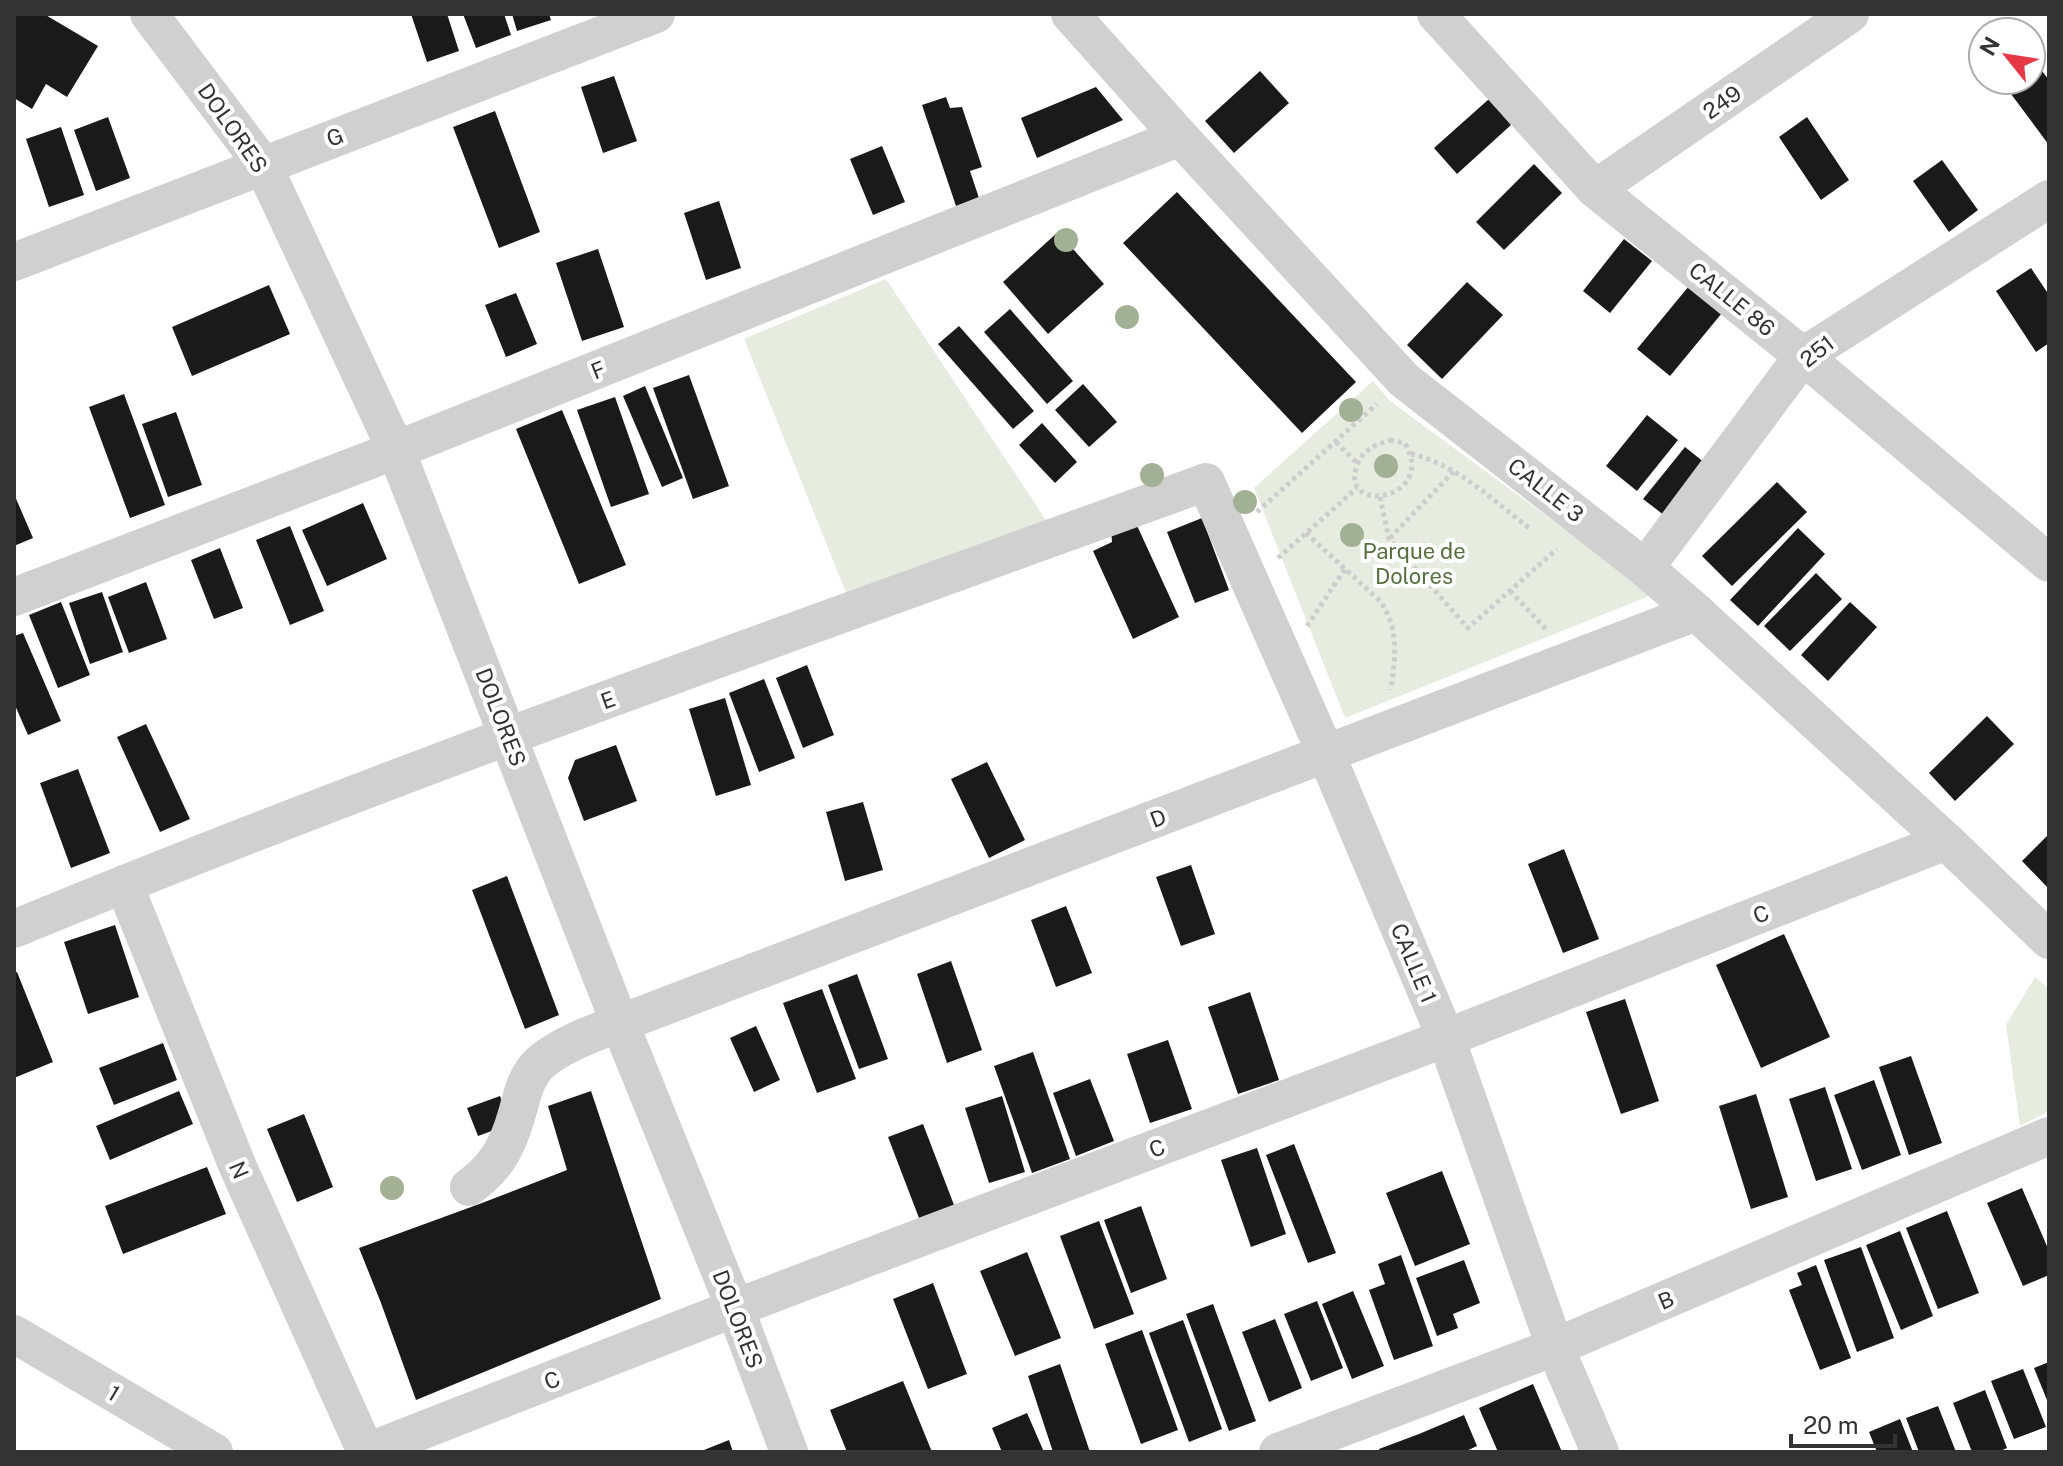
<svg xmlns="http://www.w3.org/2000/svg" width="2063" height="1466" viewBox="0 0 2063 1466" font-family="'Public Sans',sans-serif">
	<rect width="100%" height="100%" fill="#fff"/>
	<g fill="#e6ecdf">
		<polygon points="886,279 1048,523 847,595 744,339"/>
		<polygon points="1373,381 1390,401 1650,592 1647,597 1345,718 1254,488"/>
		<polygon points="2035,977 2049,989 2049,1111 2020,1126 2006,1025"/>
	</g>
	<g fill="#1a1a1a">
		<polygon points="14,14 44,14 98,46 67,97 46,84 32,109 14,98"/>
		<polygon points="411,14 447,14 459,51 427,62"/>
		<polygon points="463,14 504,14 511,35 476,48"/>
		<polygon points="512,14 549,14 551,20 517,31"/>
		<polygon points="1260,71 1289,103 1234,153 1205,121"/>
		<polygon points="2042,71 2049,80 2049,145 2011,94"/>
		<polygon points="614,76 637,141 603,153 581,87"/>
		<polygon points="1096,87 1123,120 1037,158 1021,118"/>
		<polygon points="946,97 950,108 962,107 982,167 970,171 979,198 956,206 922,105"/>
		<polygon points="1489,99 1511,125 1457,174 1434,148"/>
		<polygon points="495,111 540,232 499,248 453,127"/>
		<polygon points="108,117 130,178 96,191 74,130"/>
		<polygon points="1807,117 1849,180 1821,200 1779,137"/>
		<polygon points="61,127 84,195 49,207 26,139"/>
		<polygon points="882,146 905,202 873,215 850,159"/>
		<polygon points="1942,160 1978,210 1949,232 1913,181"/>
		<polygon points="1534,164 1562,193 1504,250 1476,222"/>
		<polygon points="1177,192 1356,382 1302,433 1123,243"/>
		<polygon points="719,201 741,268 706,280 684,213"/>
		<polygon points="1058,232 1104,284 1048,334 1003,282"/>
		<polygon points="1624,239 1652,261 1610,313 1583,291"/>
		<polygon points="598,249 624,327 582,341 556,263"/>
		<polygon points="2031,268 2049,295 2049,343 2036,352 1996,291"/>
		<polygon points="1467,282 1503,315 1442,379 1407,345"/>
		<polygon points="269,285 290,334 192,376 172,327"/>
		<polygon points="1689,286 1722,313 1670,376 1637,349"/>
		<polygon points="516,293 537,344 506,357 485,305"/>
		<polygon points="1010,309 1073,381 1047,404 984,332"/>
		<polygon points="959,326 1034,411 1013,429 938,344"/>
		<polygon points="689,375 729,486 693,499 653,388"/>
		<polygon points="1083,384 1117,422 1089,447 1055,410"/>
		<polygon points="645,386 683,478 662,487 623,396"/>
		<polygon points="124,394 165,505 130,518 89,407"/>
		<polygon points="615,397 649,494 611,507 577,410"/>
		<polygon points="562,410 626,565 579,584 516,429"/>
		<polygon points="176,412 202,485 168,497 142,424"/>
		<polygon points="1647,415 1678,440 1637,491 1606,466"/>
		<polygon points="1042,423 1077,462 1055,483 1019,445"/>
		<polygon points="1685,447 1710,467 1669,519 1643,499"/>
		<polygon points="1777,482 1807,512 1732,586 1702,556"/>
		<polygon points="14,494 33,538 14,546"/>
		<polygon points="363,503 387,559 327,586 302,530"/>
		<polygon points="1202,518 1229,590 1195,603 1167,532"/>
		<polygon points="1134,519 1179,617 1133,639 1093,551 1112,542 1111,529"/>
		<polygon points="290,526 324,611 290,625 256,540"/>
		<polygon points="1798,528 1825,554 1758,626 1730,600"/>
		<polygon points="220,548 243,608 214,619 191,560"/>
		<polygon points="1816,573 1842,599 1790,651 1764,626"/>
		<polygon points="146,582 167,639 129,653 108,597"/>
		<polygon points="102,592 123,652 90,664 69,603"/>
		<polygon points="61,602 90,675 58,688 29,615"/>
		<polygon points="1850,602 1877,627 1828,681 1801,655"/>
		<polygon points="23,633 61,721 28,735 14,703 14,636"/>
		<polygon points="807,665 834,735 803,748 776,678"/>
		<polygon points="764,679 795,758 759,772 729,693"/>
		<polygon points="725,698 751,785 716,796 689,709"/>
		<polygon points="1987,716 2014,744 1955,801 1929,773"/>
		<polygon points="146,724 190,819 160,832 117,737"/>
		<polygon points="616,745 637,801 584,821 568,778 575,760"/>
		<polygon points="987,762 1025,840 989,858 951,779"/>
		<polygon points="78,769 110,853 71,868 40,783"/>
		<polygon points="863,802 883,870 845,881 826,812"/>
		<polygon points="2049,834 2049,889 2022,861"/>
		<polygon points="1564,849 1599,939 1563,953 1528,864"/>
		<polygon points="1191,865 1215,934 1181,946 1156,877"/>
		<polygon points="507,876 559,1015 525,1029 472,890"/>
		<polygon points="1066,906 1092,973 1056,987 1031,920"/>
		<polygon points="115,925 139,997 88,1014 64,942"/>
		<polygon points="1784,934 1830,1037 1761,1068 1716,965"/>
		<polygon points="951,961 982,1050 947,1063 917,974"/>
		<polygon points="17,972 53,1062 14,1078 14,973"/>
		<polygon points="857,974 888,1059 859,1069 828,985"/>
		<polygon points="822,989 856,1079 817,1093 783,1003"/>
		<polygon points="1250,992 1279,1080 1238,1094 1208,1007"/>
		<polygon points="1625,999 1659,1101 1621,1114 1586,1012"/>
		<polygon points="756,1026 780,1080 754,1092 730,1038"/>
		<polygon points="1168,1040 1192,1109 1150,1123 1127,1054"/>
		<polygon points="163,1043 177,1080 114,1105 99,1068"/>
		<polygon points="1033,1052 1070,1159 1032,1173 994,1066"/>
		<polygon points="1911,1056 1942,1143 1909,1155 1879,1067"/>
		<polygon points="1090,1079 1114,1141 1076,1156 1053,1093"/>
		<polygon points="1874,1080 1901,1155 1862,1170 1834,1095"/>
		<polygon points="1825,1087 1852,1169 1816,1181 1789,1099"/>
		<polygon points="179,1091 193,1124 110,1160 96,1126"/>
		<polygon points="591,1091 661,1299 416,1400 381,1303 359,1248 482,1203 567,1170 548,1106"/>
		<polygon points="1756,1094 1788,1197 1751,1209 1719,1106"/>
		<polygon points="500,1096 511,1124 478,1136 467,1108"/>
		<polygon points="1002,1096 1025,1172 989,1183 965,1108"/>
		<polygon points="304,1114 333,1187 297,1202 267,1129"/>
		<polygon points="923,1124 954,1205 919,1218 888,1137"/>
		<polygon points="1294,1144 1336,1253 1308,1263 1266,1155"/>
		<polygon points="1257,1148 1286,1234 1251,1247 1221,1160"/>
		<polygon points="207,1167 226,1214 123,1254 105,1206"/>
		<polygon points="1442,1171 1470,1244 1415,1266 1386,1193"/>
		<polygon points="2022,1188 2049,1251 2049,1275 2023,1286 1987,1203"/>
		<polygon points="1141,1206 1167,1279 1131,1293 1104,1220"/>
		<polygon points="1947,1211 1979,1293 1938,1309 1906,1228"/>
		<polygon points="1099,1221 1134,1314 1094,1329 1060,1236"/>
		<polygon points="1900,1231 1933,1316 1901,1330 1866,1245"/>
		<polygon points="1861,1247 1894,1338 1857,1352 1824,1260"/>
		<polygon points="1027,1252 1061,1338 1015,1356 980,1271"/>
		<polygon points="1401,1255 1433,1346 1394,1360 1369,1290 1385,1284 1378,1264"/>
		<polygon points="1464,1260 1480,1303 1453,1314 1458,1328 1437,1336 1416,1278"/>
		<polygon points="1816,1265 1851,1358 1820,1370 1789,1290 1802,1285 1797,1273"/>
		<polygon points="933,1283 967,1374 928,1389 893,1299"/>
		<polygon points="1353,1291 1384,1366 1352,1379 1322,1304"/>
		<polygon points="1317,1301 1343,1368 1311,1381 1284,1314"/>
		<polygon points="1213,1304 1256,1421 1229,1431 1186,1314"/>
		<polygon points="1275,1319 1302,1388 1269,1402 1242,1332"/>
		<polygon points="1183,1320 1222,1429 1189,1442 1149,1333"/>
		<polygon points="1142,1330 1178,1430 1141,1444 1105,1344"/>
		<polygon points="2049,1362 2049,1405 2034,1368"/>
		<polygon points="1060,1364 1090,1452 1053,1452 1028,1376"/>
		<polygon points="2023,1369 2046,1427 2014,1439 1991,1381"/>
		<polygon points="903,1381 932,1452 847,1452 830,1410"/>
		<polygon points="1533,1384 1562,1452 1498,1452 1479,1408"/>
		<polygon points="1985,1390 2007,1448 1998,1452 1972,1452 1953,1403"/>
		<polygon points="1938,1406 1956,1452 1919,1452 1906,1418"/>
		<polygon points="1027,1413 1044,1452 1002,1452 992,1428"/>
		<polygon points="1464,1415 1477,1446 1464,1452 1380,1452 1379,1449 1419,1434"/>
		<polygon points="1900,1419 1913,1452 1877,1452 1869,1432"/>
		<polygon points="729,1440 733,1452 699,1452"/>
	</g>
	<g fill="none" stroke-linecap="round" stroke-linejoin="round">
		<g stroke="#cdcdcd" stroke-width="5" stroke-dasharray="4 4" stroke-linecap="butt">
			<path d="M1390 440 1405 443C1438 501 1338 515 1357 466 1362 450 1375 445 1390 440Z"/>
			<polyline points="1336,442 1358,464"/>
			<path d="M1411 454C1456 464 1493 500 1529 528"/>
			<polyline points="1380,497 1389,539 1468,628 1557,549"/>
			<polyline points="1257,512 1377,404"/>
			<path d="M1306 533 1380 601C1400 629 1395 658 1391 690"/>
			<polyline points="1390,538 1455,470"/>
			<polyline points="1278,558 1357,488"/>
			<polyline points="1510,591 1548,631"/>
			<polyline points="1307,626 1345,569"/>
		</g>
		<g stroke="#d0d0d0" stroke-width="38">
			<polyline points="149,14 263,165 396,450 620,1024 735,1308 789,1452"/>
			<polyline points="1070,14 1180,137 1404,380 1645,568 1696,612 1946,841 2049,940"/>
			<polyline points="1436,14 1595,189 1803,356 2049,563"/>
			<polyline points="1595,189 1850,14"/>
			<polyline points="14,262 656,14"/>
			<polyline points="1645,568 1803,356 2049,199"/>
			<polyline points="14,597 396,450 1180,137"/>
			<polyline points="124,884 238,1167 366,1452"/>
			<path d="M14 929C407 767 808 627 1206 482L1326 754 1446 1038 1555 1347 1600 1452"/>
			<path d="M469 1187C495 1169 507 1148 516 1117 521 1101 523 1085 533 1071 552 1044 615 1026 647 1013L1696 612"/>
			<polyline points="14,1334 214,1452"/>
			<polyline points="367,1452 735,1308 1446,1038 1946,841"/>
			<polyline points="1278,1452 1555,1347 2049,1136"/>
		</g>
	</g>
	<g fill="#a2b095">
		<circle cx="1066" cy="240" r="12"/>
		<circle cx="1127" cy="317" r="12"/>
		<circle cx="1351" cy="410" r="12"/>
		<circle cx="1386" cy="466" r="12"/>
		<circle cx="1152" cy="475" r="12"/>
		<circle cx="1245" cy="502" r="12"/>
		<circle cx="1352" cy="535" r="12"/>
		<circle cx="392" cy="1188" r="12"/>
	</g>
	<g text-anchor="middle" stroke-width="8" stroke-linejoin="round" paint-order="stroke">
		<g font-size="22" fill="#333" stroke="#fff">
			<text transform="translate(1722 102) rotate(-35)" y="8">249</text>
			<text transform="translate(233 128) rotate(55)" y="8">DOLORES</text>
			<text transform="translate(335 137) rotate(-21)" y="8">G</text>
			<text transform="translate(1732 299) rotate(39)" y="8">CALLE 86</text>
			<text transform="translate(1817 351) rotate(-38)" y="8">251</text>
			<text transform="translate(598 370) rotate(-22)" y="8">F</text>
			<text transform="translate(1546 490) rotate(38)" y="8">CALLE 3</text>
			<text transform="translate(608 700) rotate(-20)" y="8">E</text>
			<text transform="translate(501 717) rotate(69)" y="8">DOLORES</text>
			<text transform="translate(1158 818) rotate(-21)" y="8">D</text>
			<text transform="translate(1761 914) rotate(-21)" y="8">C</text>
			<text transform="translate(1414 963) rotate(67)" y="8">CALLE 1</text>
			<text transform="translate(1157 1148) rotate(-21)" y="8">C</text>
			<text transform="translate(239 1170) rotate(67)" y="8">N</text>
			<text transform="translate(1666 1300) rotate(-23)" y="8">B</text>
			<text transform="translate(738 1319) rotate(69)" y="8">DOLORES</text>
			<text transform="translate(552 1380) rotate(-21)" y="8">C</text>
			<text transform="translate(114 1393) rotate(31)" y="8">1</text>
		</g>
		<g font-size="22" fill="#56703f" stroke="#fff">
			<text x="1414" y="559">Parque de<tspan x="1414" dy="25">Dolores</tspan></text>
		</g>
	</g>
	<rect width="2063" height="1466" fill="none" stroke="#333333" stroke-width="32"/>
	<g transform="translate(2007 56) rotate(300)"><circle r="38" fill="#ffffff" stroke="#adadad" stroke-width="2"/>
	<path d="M0-6L14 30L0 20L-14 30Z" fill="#e63946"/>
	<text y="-12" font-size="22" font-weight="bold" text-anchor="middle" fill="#333333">N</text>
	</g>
	<path d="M1791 1434v12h104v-12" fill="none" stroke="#333333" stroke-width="4"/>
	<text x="1803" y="1434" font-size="24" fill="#333333" stroke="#ffffff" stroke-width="6" paint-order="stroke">20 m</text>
</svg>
